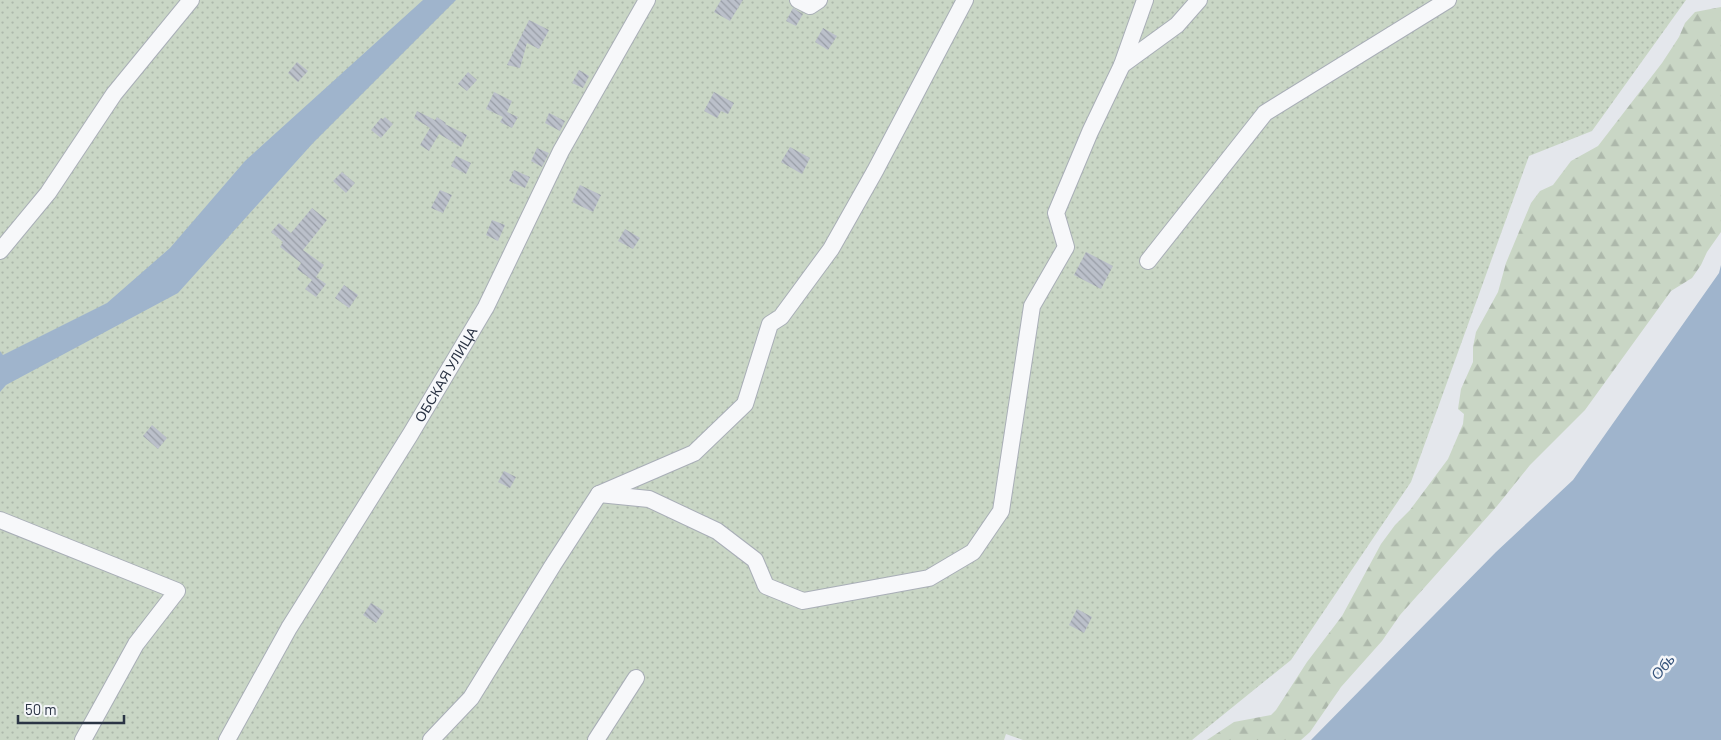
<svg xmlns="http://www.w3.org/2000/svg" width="1721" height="740" viewBox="0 0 1721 740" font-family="Barlow,sans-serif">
	<defs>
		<pattern id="forest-firs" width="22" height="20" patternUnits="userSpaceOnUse" patternTransform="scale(1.25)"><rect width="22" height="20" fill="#c9d6c5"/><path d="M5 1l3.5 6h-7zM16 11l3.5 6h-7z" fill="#adb8ab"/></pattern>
		<pattern id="garden-dots" width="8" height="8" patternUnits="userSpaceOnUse" patternTransform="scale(1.25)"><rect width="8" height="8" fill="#c9d6c5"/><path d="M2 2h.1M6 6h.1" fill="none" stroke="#adb8ab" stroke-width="1.8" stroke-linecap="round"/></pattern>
		<pattern id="building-back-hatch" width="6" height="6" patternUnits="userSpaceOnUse" patternTransform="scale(1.25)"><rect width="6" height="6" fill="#bbc0ca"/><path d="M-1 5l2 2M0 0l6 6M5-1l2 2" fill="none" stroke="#989da6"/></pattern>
	</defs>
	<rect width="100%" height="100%" fill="#e4e7ec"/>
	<polygon fill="url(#forest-firs)" points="1721,7 1721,232 1707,252 1701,265 1692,278 1671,291 1585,410 1530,465 1497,506 1400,615 1382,641 1341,687 1310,732 1301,740 1207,740 1234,722 1271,715 1276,710 1307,662 1342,616 1381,544 1395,525 1410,510 1448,459 1463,424 1464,414 1458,409 1461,389 1473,362 1473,347 1476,332 1498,292 1506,263 1531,203 1540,191 1553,185 1571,161 1598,146 1662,63 1679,37 1685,23 1695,12"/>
	<polygon fill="url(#garden-dots)" points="0,0 1686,0 1592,131 1529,156 1411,482 1291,660 1192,740 1023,740 1006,734 1004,740 0,740"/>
	<g fill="#9fb4cc">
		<polygon points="423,0 456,0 313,143 178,293 6,385 0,392 0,351 3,355 107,303 170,248 245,161"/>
		<polygon points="1721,265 1721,740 1311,740 1496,552 1573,480 1719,273"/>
	</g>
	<g fill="url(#building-back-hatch)">
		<polygon points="721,0 743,0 730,21 714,12"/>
		<polygon points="793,8 803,14 796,26 786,21"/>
		<polygon points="529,20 549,30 539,49 527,43 520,68 507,65"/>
		<polygon points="823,28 837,36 828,50 815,42"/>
		<polygon points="297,62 308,71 298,82 288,73"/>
		<polygon points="579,70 589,76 583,88 572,83"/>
		<polygon points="468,72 477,80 467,91 458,84"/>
		<polygon points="494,92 512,101 507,112 518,117 512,128 500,122 503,117 486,109"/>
		<polygon points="714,92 734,103 728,114 721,111 717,118 704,111"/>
		<polygon points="417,111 435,120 437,117 446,123 445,124 467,135 461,147 439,134 429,151 420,145 430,128 414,118"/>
		<polygon points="549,113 565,121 560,131 545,123"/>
		<polygon points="385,117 393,124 381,138 371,130 381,118 383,119"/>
		<polygon points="790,147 810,158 802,174 781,162"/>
		<polygon points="537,148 549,153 542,167 531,161"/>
		<polygon points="456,156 471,163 466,174 451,166"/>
		<polygon points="514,170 530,177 525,188 509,181"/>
		<polygon points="342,172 355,183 346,193 333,181"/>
		<polygon points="580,185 601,195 593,212 572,202"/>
		<polygon points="440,190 452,195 443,213 431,208"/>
		<polygon points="312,208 327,220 303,250 324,265 316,277 326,284 316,297 305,289 312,280 297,269 301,263 280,247 283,242 271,232 279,223 291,233"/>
		<polygon points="492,220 505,225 498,241 486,235"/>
		<polygon points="625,229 640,238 633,249 618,241"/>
		<polygon points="1086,252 1113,266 1101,289 1074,275"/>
		<polygon points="344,285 358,295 349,308 335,298"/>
		<polygon points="152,425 167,438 158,449 143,436"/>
		<polygon points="504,471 516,477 510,488 498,482"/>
		<polygon points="371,603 384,611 376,623 363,615"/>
		<polygon points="1077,609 1092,617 1084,633 1069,625"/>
	</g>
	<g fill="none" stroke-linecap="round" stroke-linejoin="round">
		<g stroke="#a9aeb7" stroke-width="18">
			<g id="street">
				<polyline points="798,0 810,6 819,0"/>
				<polyline points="1122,65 1177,25 1199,0"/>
				<polyline points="0,251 48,193 114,94 191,0"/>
				<polyline points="1148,261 1265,113 1448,0"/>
				<polyline points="599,494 649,499 717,531 755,560 766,586 803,601 929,578 973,552 1001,511 1032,306 1066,247 1056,213 1090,132 1122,65 1145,0"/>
				<polyline points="0,520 177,591 136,644 83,740"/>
				<path id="s1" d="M227 740 289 628 410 435 486 307 561 151 647 0"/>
				<polyline points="431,740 471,698 553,565 599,494 694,453 745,404 770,324 781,317 831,249 875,171 965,0"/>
				<polyline points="596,740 636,678"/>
			</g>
		</g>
		<use href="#street" stroke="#f7f8fa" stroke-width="16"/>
	</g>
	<g text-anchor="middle" stroke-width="5" stroke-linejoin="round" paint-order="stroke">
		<g font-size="14" fill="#2b3445" stroke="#f4f6f9">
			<text dy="5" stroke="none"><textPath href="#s1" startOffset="426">ОБСКАЯ УЛИЦА</textPath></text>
		</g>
		<g font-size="15" font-style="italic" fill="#34527a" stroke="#f4f6f9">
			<text transform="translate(1663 667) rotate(-51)" y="5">Обь</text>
		</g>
	</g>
	<path d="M18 715v8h106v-8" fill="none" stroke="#2b3445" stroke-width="2.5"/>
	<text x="25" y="715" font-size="15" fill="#2b3445" stroke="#f4f6f9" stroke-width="4" paint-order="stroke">50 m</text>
</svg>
